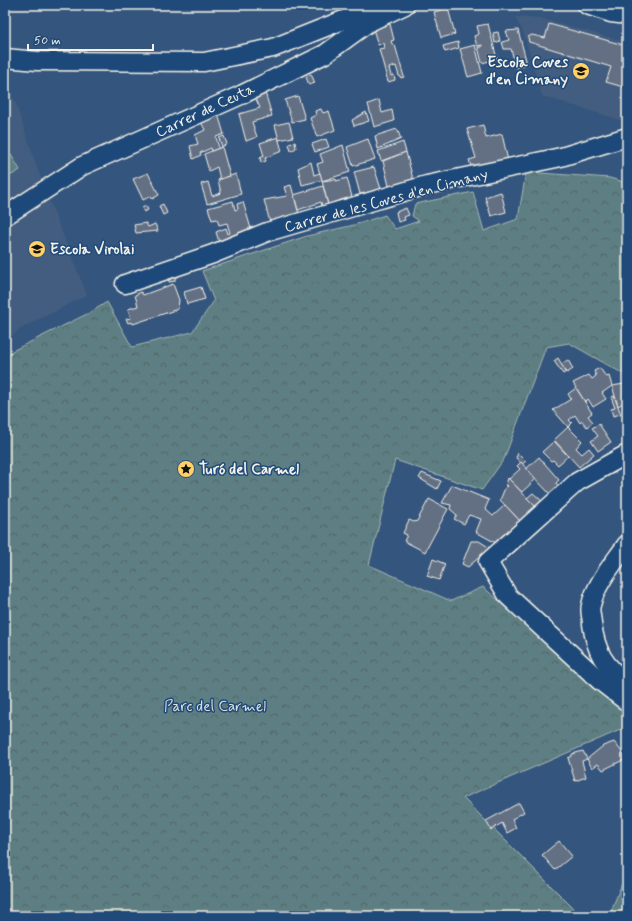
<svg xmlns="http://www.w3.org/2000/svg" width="632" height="921" viewBox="0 0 632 921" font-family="Mynerve,sans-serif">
	<defs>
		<pattern id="park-crowns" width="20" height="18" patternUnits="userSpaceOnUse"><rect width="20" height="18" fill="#5d7e82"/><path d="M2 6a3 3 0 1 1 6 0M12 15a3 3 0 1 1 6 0" fill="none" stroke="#546667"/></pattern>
	</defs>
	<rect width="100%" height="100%" fill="#34557d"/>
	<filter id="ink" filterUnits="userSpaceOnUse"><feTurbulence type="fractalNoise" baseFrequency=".025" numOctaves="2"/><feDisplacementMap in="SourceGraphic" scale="8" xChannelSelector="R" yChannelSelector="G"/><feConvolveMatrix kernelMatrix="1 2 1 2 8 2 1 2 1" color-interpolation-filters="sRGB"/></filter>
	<g filter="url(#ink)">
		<g fill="#425d7f">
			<polygon points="515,17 543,19 627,42 627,122 542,96 523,32"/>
			<polygon points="5,78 16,104 42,182 87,295 20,329 5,342"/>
		</g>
		<g fill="url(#park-crowns)" stroke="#a8b8b5">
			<polygon points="526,172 610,178 627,183 627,376 569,343 546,347 504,459 482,490 395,460 369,565 451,601 483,587 627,710 627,727 463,798 581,916 5,916 5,357 12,351 91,312 107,302 132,347 192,332 214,301 202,271 307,236 354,225 385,215 395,229 419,221 412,216 415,204 473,192 484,231 518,219"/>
			<polygon points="627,871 627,916 609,916"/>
		</g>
		<polygon fill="#5d7e82" stroke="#a8b8b5" points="5,145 20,170 5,179"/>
		<g fill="#646f84" stroke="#f4f1e8">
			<polygon points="448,8 455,34 441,38 434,12"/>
			<polygon points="390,24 394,40 391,41 393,46 395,45 404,77 401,78 400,76 399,76 396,66 389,68 391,76 394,75 395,80 388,82 379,49 384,48 383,43 378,45 373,29"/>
			<polygon points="488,24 497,59 482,63 478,47 482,47 482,45 477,46 474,36 479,34 477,26"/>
			<polygon points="549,24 627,46 627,88 606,82 611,67 529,42 528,37 532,35 545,38"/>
			<polygon points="518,30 527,64 516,68 511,49 504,49 502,42 509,40 506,31"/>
			<polygon points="498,32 500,41 495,43 493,33"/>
			<polygon points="458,42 459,48 445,52 443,46"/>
			<polygon points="475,45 482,73 468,77 460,49"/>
			<polygon points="311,74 315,83 309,85 306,77"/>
			<polygon points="265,92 272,116 252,122 257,137 246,141 239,114 260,108 255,97"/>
			<polygon points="298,96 305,119 292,122 285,100"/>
			<polygon points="379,100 382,113 392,110 394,121 374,127 368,104"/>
			<polygon points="321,109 323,113 329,111 335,130 317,137 310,118 316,115 315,111"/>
			<polygon points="366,112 369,121 354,126 352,120"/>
			<polygon points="218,114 224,134 216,137 219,148 212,151 211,148 200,153 201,155 193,159 190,146 198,144 195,135 205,130 201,122"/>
			<polygon points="289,122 293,137 279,140 275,125"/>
			<polygon points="483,125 486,138 502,134 508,161 478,167 478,164 471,166 469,160 476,158 467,129"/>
			<polygon points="397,129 401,139 378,149 375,136"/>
			<polygon points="224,136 227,144 222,147 219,138"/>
			<polygon points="278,137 282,151 265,158 266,161 261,163 260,158 264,156 260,143"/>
			<polygon points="326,139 329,147 315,152 312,144"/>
			<polygon points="368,139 375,159 353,166 347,147"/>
			<polygon points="295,142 296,148 291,151 289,144"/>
			<polygon points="403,142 406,152 381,161 378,151"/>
			<polygon points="343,145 350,172 322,181 317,164 323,162 320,154"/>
			<polygon points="222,147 230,176 220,179 217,167 209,171 204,154"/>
			<polygon points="406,152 413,179 389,186 383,161"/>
			<polygon points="311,162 314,175 320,173 322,180 302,185 298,168"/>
			<polygon points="374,167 381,189 360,194 354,172"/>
			<polygon points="148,173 159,195 152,199 151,196 143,200 133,179"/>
			<polygon points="236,174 241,194 207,204 201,184 208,182 212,196 221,193 218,180"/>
			<polygon points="347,178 352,197 334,202 335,207 329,209 322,181 336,179 336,181"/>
			<polygon points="291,185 300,218 271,226 264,200 287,196 284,187"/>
			<polygon points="323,186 329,209 323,211 321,202 298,210 294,195"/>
			<polygon points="501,192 506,212 491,216 485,197"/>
			<polygon points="233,201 235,210 238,209 237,204 243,202 252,232 219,242 216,232 226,228 228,234 230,233 227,223 219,225 217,219 212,220 208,208"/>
			<polygon points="163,204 167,213 163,215 159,206"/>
			<polygon points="146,206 148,210 144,212 142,208"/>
			<polygon points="406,208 409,215 404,217 405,220 398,222 396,212"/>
			<polygon points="146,223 148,227 155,224 158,231 136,233 134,225"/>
			<polygon points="168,276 175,276 175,281 169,282"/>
			<polygon points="173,284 179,300 178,309 133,324 132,322 128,323 126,319 131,318 128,309 138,306 135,295 141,292 143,295"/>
			<polygon points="201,287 205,299 187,304 184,292"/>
			<polygon points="558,358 566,372 563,374 554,361"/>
			<polygon points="568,360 573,369 567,373 561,364"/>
			<polygon points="600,368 606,377 609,376 612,386 602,393 606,399 593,407 588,399 585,402 573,383 589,375 592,379 596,376 594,371"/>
			<polygon points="624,384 627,384 627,406 625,402 618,406 612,386"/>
			<polygon points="576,388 592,413 588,416 593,422 587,427 582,421 580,423 575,415 569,420 572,423 568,427 553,410 571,399 568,394"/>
			<polygon points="614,396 621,414 613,416 611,409 615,408 611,397"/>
			<polygon points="599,424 611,442 598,451 591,441 598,436 592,428"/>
			<polygon points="568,427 582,441 576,448 582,454 589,448 594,454 579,467 554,440"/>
			<polygon points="554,441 568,456 558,465 553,460 551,461 542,452"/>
			<polygon points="518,453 526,461 522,464 516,458"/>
			<polygon points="539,457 559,480 556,483 558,486 550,494 526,469"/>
			<polygon points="521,462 536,479 522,492 509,479 520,469 517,466"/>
			<polygon points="422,473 441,481 437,489 419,478"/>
			<polygon points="508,478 536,507 520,521 500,500 505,488 508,486 506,485"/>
			<polygon points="452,485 489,500 485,509 493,516 505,505 520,521 496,543 476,532 481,519 469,515 464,524 454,519 457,515 450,509 451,505 442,503"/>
			<polygon points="533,493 542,501 536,507 527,498"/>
			<polygon points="429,499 448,509 425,552 404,541 407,535 403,533 409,520 414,522 417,521"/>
			<polygon points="471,541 479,541 490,548 468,567 462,564"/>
			<polygon points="433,559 445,564 439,580 427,576"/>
			<polygon points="614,742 627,758 603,770 598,764 592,768 587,759 603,746"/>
			<polygon points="583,751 587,759 582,761 586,777 575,781 568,758 572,756 572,754"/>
			<polygon points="519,803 524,812 512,819 516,828 507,833 502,823 491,830 486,821"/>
			<polygon points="559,841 572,856 555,870 542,855"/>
		</g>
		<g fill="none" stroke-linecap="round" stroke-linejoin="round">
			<g stroke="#f4f1e8" stroke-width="21">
				<g id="minor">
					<polyline points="587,5 611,13 627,15"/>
					<polyline points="5,58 37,61 204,62 273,48 381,5"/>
					<polyline points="5,216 82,166 241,95 325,54 369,22 405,5"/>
					<polyline points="125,284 213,254 267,232 339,211 427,185 561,157 627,137"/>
					<polyline points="627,454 577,482 488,562 508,596 600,681 627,702"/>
					<path d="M627 544C614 563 596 583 591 605 589 611 592 618 592 624 596 652 604 666 627 683"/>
				</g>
			</g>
			<use href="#minor" stroke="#1f4a7a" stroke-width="18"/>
		</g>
	</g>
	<defs>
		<g id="school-disc" transform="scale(0.9)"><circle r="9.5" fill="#ffd166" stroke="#1f4a7a"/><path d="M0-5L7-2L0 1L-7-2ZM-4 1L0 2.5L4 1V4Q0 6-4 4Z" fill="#111"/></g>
		<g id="sight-disc" transform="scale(0.9)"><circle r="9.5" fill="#ffd166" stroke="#1f4a7a"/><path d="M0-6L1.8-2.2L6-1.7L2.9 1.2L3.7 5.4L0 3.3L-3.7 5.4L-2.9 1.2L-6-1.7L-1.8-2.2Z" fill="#111"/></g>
	</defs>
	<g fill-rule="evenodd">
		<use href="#school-disc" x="581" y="71"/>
		<use href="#school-disc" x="37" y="249"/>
		<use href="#sight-disc" x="186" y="469"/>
	</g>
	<g text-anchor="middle" stroke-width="3" stroke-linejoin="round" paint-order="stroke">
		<g font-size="15" font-weight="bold" fill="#f4f1e8" stroke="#1f4a7a" text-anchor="start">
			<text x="568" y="67" text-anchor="end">Escola Coves<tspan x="568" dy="17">d'en Cimany</tspan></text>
			<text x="50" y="254">Escola Virolai</text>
			<text x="199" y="474">Turó del Carmel</text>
		</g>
		<g font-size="15" fill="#f4f1e8" stroke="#1f4a7a">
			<text transform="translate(205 110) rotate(-25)" y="5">Carrer de Ceuta</text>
			<text transform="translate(386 200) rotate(-15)" y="5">Carrer de les Coves d'en Cimany</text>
		</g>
		<g font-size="15" fill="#dde0d9" stroke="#1f4a7a">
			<text x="215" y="711">Parc del Carmel</text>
		</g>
	</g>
	<rect width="632" height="921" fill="none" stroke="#1f4a7a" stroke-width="20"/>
	<rect x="10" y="10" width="612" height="901" fill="none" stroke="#f4f1e8" stroke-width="1.5" filter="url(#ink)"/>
	<path d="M28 44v6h125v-6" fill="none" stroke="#f4f1e8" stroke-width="2"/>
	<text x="34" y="44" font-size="12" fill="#f4f1e8" stroke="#1f4a7a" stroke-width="3" paint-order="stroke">50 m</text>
</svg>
